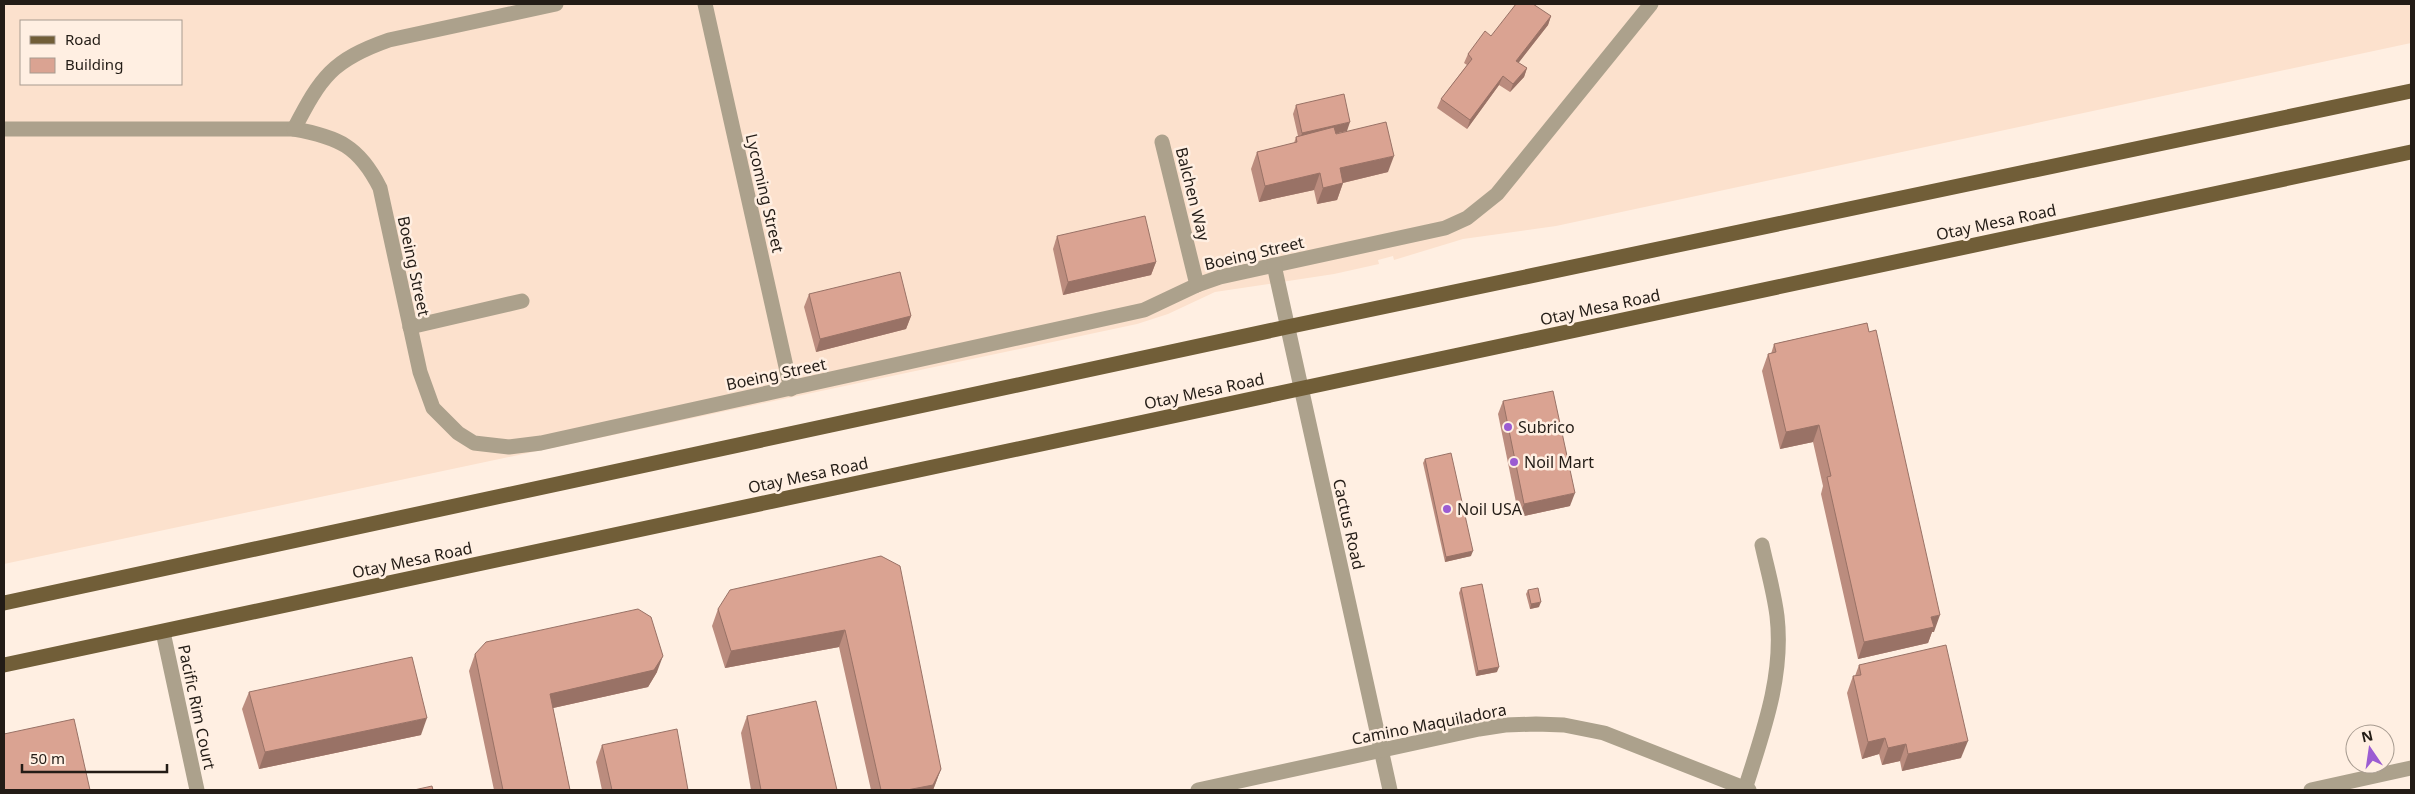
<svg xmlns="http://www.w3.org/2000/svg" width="2415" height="794" viewBox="0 0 2415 794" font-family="'Noto Sans',sans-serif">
	<rect width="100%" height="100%" fill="#ffefe2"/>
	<path fill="#fce1cd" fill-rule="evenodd" d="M4 4H2411V43L1556 226 1463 239 1394 260 1393 256 1378 260 1379 264 1334 274 1215 292 1168 314 1137 324 4 564ZM21 21H181V84H21Z"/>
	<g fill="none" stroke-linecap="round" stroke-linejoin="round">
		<g stroke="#aca18c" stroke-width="15">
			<polyline points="705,4 791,389"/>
			<path d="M4 129H294C338 137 359 146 380 188L420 372 433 408 458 433 474 443 509 447 541 443 1144 310 1197 285 1220 277 1445 228 1467 218 1497 194 1651 4"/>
			<path d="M294 129C321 77 332 60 389 40L556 4"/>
			<polyline points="1162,142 1197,285"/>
			<polyline points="1274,265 1390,790"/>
			<polyline points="410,327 522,301"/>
			<polyline points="163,632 197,790"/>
			<path d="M1745 789C1763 732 1784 676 1777 616 1774 592 1767 568 1762 545"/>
			<polyline points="1198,790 1479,729 1505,725 1536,724 1564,725 1604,733 1749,790"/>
			<polyline points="2311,790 2411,768"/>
		</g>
		<g stroke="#715e38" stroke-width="15">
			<polyline points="4,603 1287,327 2411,91"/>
			<polyline points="4,665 2411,152"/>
		</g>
	</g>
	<g fill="#bb8c7e">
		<polygon points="1551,16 1548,25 1518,63 1527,68 1524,77 1510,92 1499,85 1467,129 1437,108 1441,99 1467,65 1464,63 1468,54 1491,36"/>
		<polygon points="1296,105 1347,131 1336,133 1388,172 1343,183 1337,200 1317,204 1314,190 1259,202 1251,169 1257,152 1294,143 1296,137 1298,136 1293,114"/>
		<polygon points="1057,236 1156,262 1151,275 1063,295 1053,249"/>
		<polygon points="809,294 911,316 906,329 816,352 804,307"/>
		<polygon points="1867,323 1934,632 1932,632 1928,643 1858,659 1821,494 1823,486 1813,442 1780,449 1762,371 1768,354 1771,354 1774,344"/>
		<polygon points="1503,401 1570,506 1519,517 1498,414"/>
		<polygon points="1425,459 1471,556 1445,562 1423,463"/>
		<polygon points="881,556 941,769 933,790 871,790 839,647 725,668 712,626 718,609"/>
		<polygon points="1461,588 1497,672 1476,676 1459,593"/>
		<polygon points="1528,590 1539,607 1530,609 1526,594"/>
		<polygon points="475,654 657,672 648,687 553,708 570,790 494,790 469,671"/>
		<polygon points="1859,665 1961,758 1902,771 1900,761 1882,765 1879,754 1862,759 1847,693 1853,676 1855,676"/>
		<polygon points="249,692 421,735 259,769 242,709"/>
		<polygon points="747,716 837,790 751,790 741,733"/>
		<polygon points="602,745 688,790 602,790 596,762"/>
	</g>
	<g fill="#997266">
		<polygon points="1551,16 1548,25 1513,70 1516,61"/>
		<polygon points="1527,68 1524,77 1510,92 1513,84"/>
		<polygon points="1503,76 1499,85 1467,129 1470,120"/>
		<polygon points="1350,122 1347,131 1299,142 1302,133"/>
		<polygon points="1394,156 1388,172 1334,185 1340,168"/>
		<polygon points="1320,173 1314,190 1259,202 1265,186"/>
		<polygon points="1343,183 1337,200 1317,204 1323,188"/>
		<polygon points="1156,262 1151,275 1063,295 1068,282"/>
		<polygon points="911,316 906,329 816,352 820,339"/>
		<polygon points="1819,425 1813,442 1780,449 1786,432"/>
		<polygon points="1575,493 1570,506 1519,517 1524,504"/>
		<polygon points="1473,551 1471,556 1445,562 1446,557"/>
		<polygon points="1541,602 1539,607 1530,609 1531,604"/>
		<polygon points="1940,615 1934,632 1932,632 1928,643 1858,659 1864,642 1931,617"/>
		<polygon points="845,630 839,647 725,668 731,651"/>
		<polygon points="663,656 657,672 648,687 544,710 550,694"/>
		<polygon points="1499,667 1497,672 1476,676 1478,671"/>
		<polygon points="427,718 421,735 259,769 265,752"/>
		<polygon points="1885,738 1879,754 1862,759 1868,742"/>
		<polygon points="1968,741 1961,758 1902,771 1908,754"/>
		<polygon points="1906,744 1900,761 1882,765 1888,748"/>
		<polygon points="941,769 933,790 907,790"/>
	</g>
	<g fill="#daa392" stroke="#997266">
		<polygon points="1516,4 1533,4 1551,16 1516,61 1527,68 1513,84 1503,76 1470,120 1441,99 1472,59 1468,54 1485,31 1491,36"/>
		<polygon points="1344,94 1350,122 1302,133 1296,105"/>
		<polygon points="1386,122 1394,156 1340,168 1343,183 1323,188 1320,173 1265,186 1257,152 1297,142 1296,137 1334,127 1336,134"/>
		<polygon points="1145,216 1156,262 1068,282 1057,236"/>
		<polygon points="900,272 911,316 820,339 809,294"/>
		<polygon points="1867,323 1869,332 1876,330 1940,615 1931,617 1934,627 1864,642 1827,477 1831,476 1819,425 1786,432 1768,354 1776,352 1774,344"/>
		<polygon points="1553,391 1575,493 1524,504 1503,401"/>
		<polygon points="1451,453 1473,551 1446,557 1425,459"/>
		<polygon points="881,556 900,566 941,769 933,785 907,790 881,790 845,630 731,651 718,609 730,590"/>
		<polygon points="1482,584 1499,667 1478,671 1461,588"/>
		<polygon points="1538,588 1541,602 1531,604 1528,590"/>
		<polygon points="638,609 651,617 663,656 654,670 550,694 570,790 503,790 475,654 486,642"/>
		<polygon points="1946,645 1968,741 1908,754 1906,744 1888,748 1885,738 1868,742 1853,676 1861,675 1859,665"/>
		<polygon points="412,657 427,718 265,752 249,692"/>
		<polygon points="816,701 837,790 761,790 747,716"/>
		<polygon points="74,719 90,790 4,790 4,734"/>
		<polygon points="677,729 688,790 612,790 602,745"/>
		<polygon points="432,786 433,790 414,790"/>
	</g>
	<g fill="#9b5cd2" stroke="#ffefe2" stroke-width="2">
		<circle cx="1508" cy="427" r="5"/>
		<circle cx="1514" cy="462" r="5"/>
		<circle cx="1447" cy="509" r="5"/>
	</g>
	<g text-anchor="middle" stroke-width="5" stroke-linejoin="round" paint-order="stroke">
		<g font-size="16" fill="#231c16" stroke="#ffefe2">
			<text transform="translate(765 193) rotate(77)" y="6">Lycoming Street</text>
			<text transform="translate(1193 194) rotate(76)" y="6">Balchen Way</text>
			<text transform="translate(1996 222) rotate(-12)" y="6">Otay Mesa Road</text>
			<text transform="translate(1254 253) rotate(-13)" y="6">Boeing Street</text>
			<text transform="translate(414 266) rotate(78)" y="6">Boeing Street</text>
			<text transform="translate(1600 307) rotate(-12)" y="6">Otay Mesa Road</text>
			<text transform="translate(776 374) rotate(-12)" y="6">Boeing Street</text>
			<text transform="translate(1204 391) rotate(-12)" y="6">Otay Mesa Road</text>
			<text transform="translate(808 475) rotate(-12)" y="6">Otay Mesa Road</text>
			<text transform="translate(1349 524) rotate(77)" y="6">Cactus Road</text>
			<text transform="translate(412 560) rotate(-12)" y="6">Otay Mesa Road</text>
			<text transform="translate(197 707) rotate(78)" y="6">Pacific Rim Court</text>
			<text transform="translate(1429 724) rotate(-11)" y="6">Camino Maquiladora</text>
		</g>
		<g font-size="16" fill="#231c16" stroke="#ffefe2" text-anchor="start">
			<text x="1518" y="433">Subrico</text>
			<text x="1524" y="468">Noil Mart</text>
			<text x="1457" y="515">Noil USA</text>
		</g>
	</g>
	<rect width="2415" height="794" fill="none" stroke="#231c16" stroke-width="10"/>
	<rect x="20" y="20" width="162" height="65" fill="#ffefe2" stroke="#a79b90"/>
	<rect x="30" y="36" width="25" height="8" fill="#715e38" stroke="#a79b90"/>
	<text x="65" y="45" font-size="15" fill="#231c16">Road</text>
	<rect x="30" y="58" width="25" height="15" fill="#daa392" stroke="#a79b90"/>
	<text x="65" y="70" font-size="15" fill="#231c16">Building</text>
	<g transform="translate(2370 749) rotate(347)"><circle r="24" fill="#ffefe2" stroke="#a79b90"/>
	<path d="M0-4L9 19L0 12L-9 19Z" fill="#9b5cd2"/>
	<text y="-8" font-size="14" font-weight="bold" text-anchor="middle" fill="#231c16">N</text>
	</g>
	<path d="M22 764v8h145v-8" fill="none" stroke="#231c16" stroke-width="2.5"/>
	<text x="30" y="764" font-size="15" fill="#231c16" stroke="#ffefe2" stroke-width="4" paint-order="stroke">50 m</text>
</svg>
